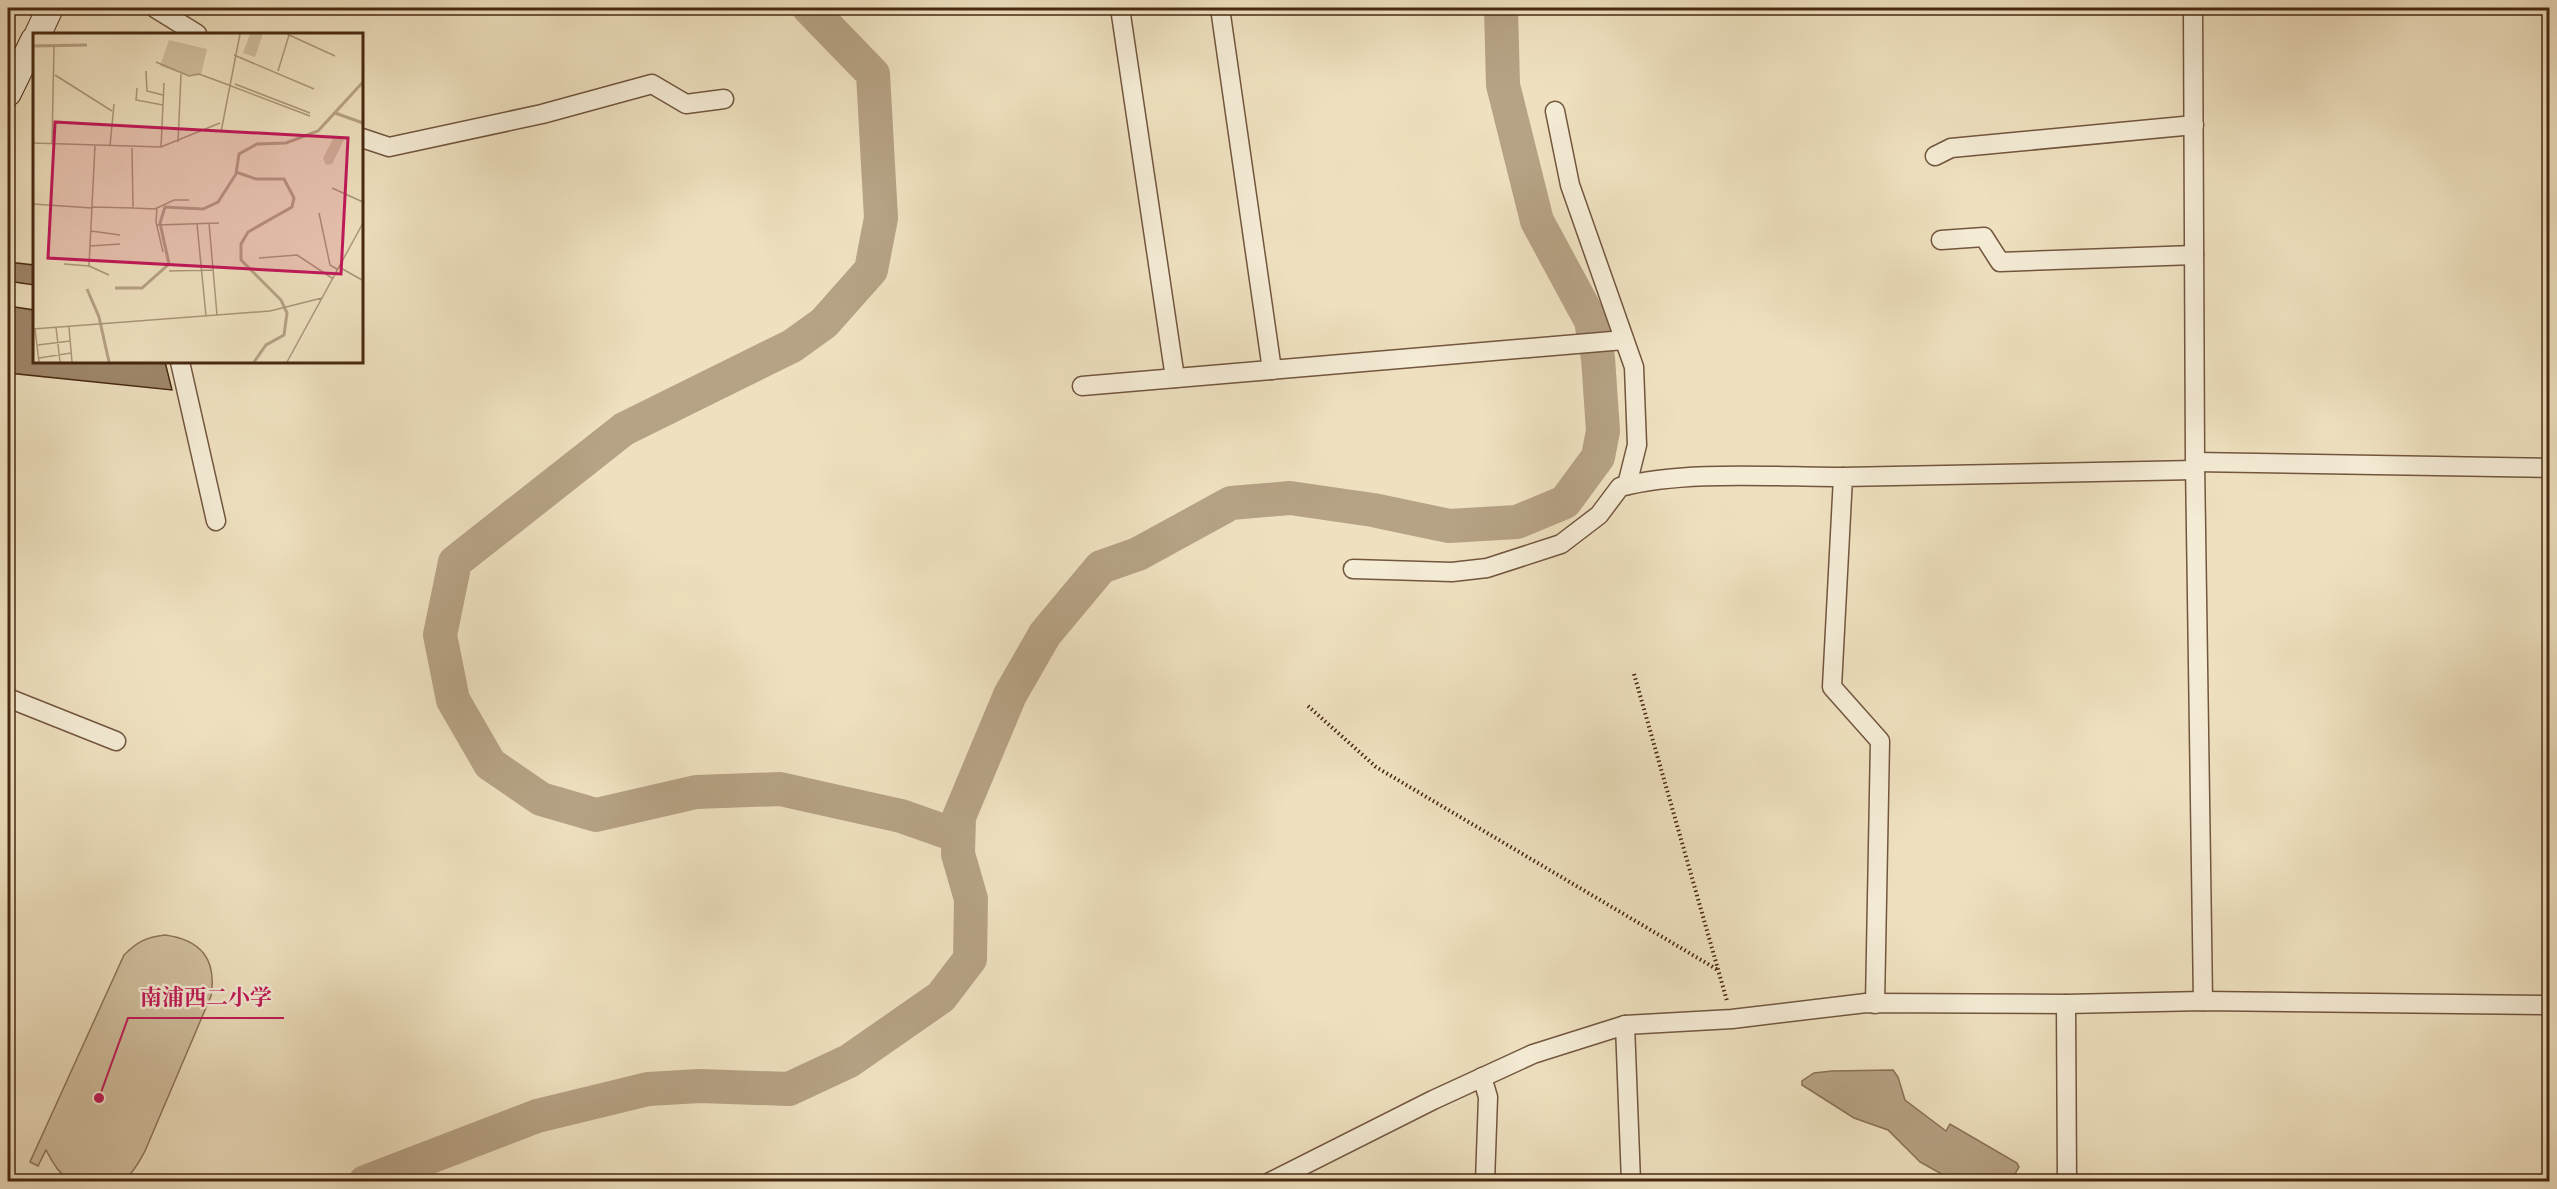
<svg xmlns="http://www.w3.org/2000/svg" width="2557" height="1189" viewBox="0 0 2557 1189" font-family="Alegreya,'Noto Serif SC',serif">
	<rect width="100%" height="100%" fill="#efe1c0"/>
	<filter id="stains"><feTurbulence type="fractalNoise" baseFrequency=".00333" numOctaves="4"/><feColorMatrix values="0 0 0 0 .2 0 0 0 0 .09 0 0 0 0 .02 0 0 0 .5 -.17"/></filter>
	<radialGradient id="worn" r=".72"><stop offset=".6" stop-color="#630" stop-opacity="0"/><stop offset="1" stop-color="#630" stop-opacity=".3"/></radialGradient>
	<path fill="#d3c2a2" stroke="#8e755a" stroke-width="1.5" d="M165 935C201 940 217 959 211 996L145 1151C140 1160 135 1171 126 1178 119 1183 111 1182 102 1182 68 1182 63 1182 46 1150L38 1166 30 1162 124 955C137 942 146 937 165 935Z"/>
	<polygon fill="#b6a285" stroke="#8a7157" stroke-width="1.5" points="1893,1070 1898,1077 1905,1100 1946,1131 1950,1124 2017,1163 2019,1167 2011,1181 1954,1181 1920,1162 1888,1130 1854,1118 1802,1085 1802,1081 1814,1073 1832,1071"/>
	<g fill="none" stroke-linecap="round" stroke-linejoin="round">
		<g stroke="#b6a285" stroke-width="34">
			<polyline points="809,8 873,74 881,218 871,270 824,323 792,346 624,429 455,562 440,635 453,700 490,764 541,799 596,815 696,792 780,789 901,816 958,836"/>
			<polyline points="365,1182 537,1116 648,1089 700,1086 789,1089 849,1061 941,997 970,959 971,899 958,854 959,817 1010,695 1045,634 1101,567 1138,554 1231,503 1290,498 1373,510 1449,526 1517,522 1565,502 1598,457 1603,431 1598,358 1591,321 1537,221 1503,85 1501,8"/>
		</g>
	</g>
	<g fill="#9f886c" stroke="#482812" stroke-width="1.5">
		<polygon points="8,262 34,265 34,285 8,281"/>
		<polygon points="8,306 34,310 34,362 165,362 172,390 8,373"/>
	</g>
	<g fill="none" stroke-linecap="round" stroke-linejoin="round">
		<g stroke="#72563e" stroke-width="21">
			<g id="street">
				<polyline points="155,8 197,34"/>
				<polyline points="1120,8 1175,378"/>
				<polyline points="1220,8 1272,370"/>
				<polyline points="2193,8 2195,462 2203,1001"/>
				<polyline points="1555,111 1570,185 1634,367 1637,445 1627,485"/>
				<polyline points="362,138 389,147 542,114 652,84 686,104 724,99"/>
				<polyline points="1935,156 1951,148 2194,125"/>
				<polyline points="1941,240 1984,237 2000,262 2194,255"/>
				<polyline points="180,362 216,521"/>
				<polyline points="1082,386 1624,340"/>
				<polyline points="2195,462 2550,468"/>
				<path d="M1353 569 1452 572 1487 568 1561 544 1599 515 1620 487C1685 470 1775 477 1843 477"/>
				<polyline points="8,698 116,741"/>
				<polyline points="1875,1004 1880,741 1832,687 1843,477 2195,470"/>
				<polyline points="2066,1004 2067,1182"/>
				<polyline points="1625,1025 1631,1182"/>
				<polyline points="1482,1077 1488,1097 1485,1182"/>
				<polyline points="1270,1182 1433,1100 1533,1054 1625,1025 1732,1019 1866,1003 2066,1004 2203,1001 2550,1005"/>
			</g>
		</g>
		<g stroke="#482812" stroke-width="28">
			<g id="secondary">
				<polyline points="38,34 50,8"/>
				<polyline points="8,93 34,40"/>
			</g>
		</g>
		<g stroke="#482812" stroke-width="4" stroke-dasharray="1.5 3" stroke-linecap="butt">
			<polyline points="1634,674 1727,1001"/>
			<polyline points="1308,706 1376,767 1718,970"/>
		</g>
		<use href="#street" stroke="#f5ecd6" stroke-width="18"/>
		<use href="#secondary" stroke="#f5ecd6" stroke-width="26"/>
	</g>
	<g transform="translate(33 33)">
		<rect width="330" height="330" fill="#efe1c0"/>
		<path d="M217 1H230L222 24 210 20ZM136 7 174 16 168 42 156 43 127 33ZM305 104 311 107 299 131 293 132 290 125 300 106Z" fill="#d3c2a2"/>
		<path fill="none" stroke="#b6a285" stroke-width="3" d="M0 13 54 12M302 80 330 90M203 139 223 146H251L261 165 259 174 215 199 208 211V227L248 267 254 280 251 302 233 312 221 329M82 255H109L136 231 127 190 132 174 170 176 185 169 203 141 206 121 224 111 253 110 285 98 330 49M54 256 66 284 76 329"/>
		<path fill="none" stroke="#ac977a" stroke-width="1.5" d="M254 1 302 23M201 22 281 56M123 29 156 43 166 41 185 48 277 83M113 38 114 58 130 62M245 38 256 2M22 42 79 78M202 51 277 80M104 55 103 67 130 72M188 99 207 1M145 109 148 41M0 110 128 114 187 90M19 110 21 14M77 113 81 71M128 114 131 50M299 155 330 169M0 171 59 175M59 174 100 175 99 115M100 175 122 176 141 167H156M124 175 123 189 130 219M286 180 297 232 304 236M176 190 184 282M164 191 173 283M124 192 186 190M58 198 87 202M57 213 87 211M226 225 264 222 299 245M31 231 56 233 62 113M56 233 76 242M306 234 329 247M136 238 180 237M23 294 27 329M36 294 39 329M0 296 237 278 289 265M2 296 6 329M5 312 37 308M6 325 38 320M254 329 330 190"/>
		<path fill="#c2185b" fill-opacity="0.15" stroke="#c2185b" stroke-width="3" d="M22 89 315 105 308 241 15 225Z"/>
		<rect width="330" height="330" fill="none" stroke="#482812" stroke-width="3"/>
	</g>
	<path fill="none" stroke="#c2185b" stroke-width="2" d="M99 1098L128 1018H284"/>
	<circle fill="#c2185b" stroke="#f5ecd6" stroke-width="2" cx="99" cy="1098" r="6"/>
	<g font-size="22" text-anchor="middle" font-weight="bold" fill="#c2185b" stroke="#f5ecd6" stroke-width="5" stroke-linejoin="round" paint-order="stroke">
		<text x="206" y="1005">南浦西二小学</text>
	</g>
	<rect width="2557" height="1189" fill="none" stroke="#efe1c0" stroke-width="30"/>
	<rect x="9" y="9" width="2539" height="1171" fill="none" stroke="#482812" stroke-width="3"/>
	<rect x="15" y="15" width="2527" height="1159" fill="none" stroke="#482812" stroke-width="1.5"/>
	<rect width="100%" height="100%" filter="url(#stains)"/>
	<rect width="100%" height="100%" fill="url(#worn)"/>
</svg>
